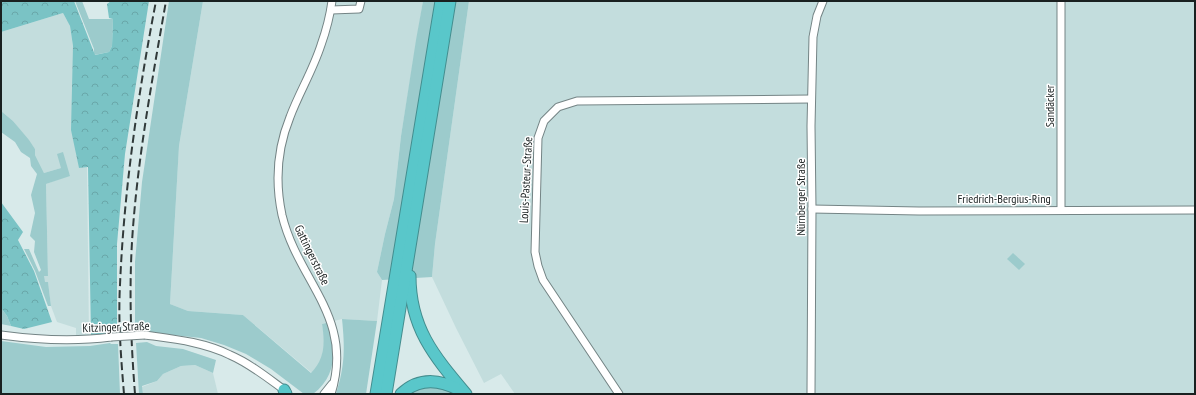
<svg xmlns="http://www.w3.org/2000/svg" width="1196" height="395" viewBox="0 0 1196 395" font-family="'PT Sans Narrow',sans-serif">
	<defs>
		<pattern id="forest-crowns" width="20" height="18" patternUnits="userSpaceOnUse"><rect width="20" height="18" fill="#7ac3c5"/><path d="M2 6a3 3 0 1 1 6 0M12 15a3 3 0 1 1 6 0" fill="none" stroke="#69a7a9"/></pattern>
	</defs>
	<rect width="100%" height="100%" fill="#d8eaea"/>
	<g fill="#c3dddd">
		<polygon points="203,1 423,1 401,136 394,199 385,234 377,272 382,280 377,321 342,319 322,324 325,339 321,360 317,367 312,373 243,315 188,311 170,304 179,146"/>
		<polygon points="469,1 1195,1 1195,394 515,394 501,374 484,383 456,328 432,277 435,244"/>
		<polygon points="63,13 70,26 73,46 79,168 87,167 89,336 76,336 76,328 57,322 51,306 48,283 44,283 44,276 48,276 46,184 70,175 61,168 44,173 35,155 35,149 13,121 1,111 1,32"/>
		<polygon points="195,365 213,373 218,394 143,394 142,387 157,381 163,374 181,366"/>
	</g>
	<g fill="#9ccbcc">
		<polygon points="75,1 82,1 89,19 113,19 112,46 109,52 94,55 94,49"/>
		<path d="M169 1H203L179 146 170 304 188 311 243 315 311 373C325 359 325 342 322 324L330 322C335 349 338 375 313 394H304L271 369 246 354 224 345 201 338 135 331V262L142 182Z"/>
		<polygon points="423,1 469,1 435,244 432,277 382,280 377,272 385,234 394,199 401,136 416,40"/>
		<polygon points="1,111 13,121 29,140 35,149 35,155 44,173 61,168 57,154 63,152 70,176 46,184 48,276 44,276 45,282 48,282 51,306 48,306 35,271 24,249 29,249 39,272 41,270 34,252 35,241 30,236 35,213 31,195 37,174 31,166 30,158 21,152 15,142 1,132"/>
		<polygon points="1013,253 1025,264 1019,270 1007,259"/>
		<polygon points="1,308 7,316 11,326 1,324"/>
		<path d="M342 319 377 321 366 394H336C345 366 345 348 342 319Z"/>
		<polygon points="1,341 46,347 90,346 110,343 111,344 118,344 120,394 1,394"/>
		<polygon points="147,342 156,346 183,349 216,360 213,373 195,365 181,366 163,374 157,381 142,386 143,394 139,394 136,343"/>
		<polygon points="434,384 456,394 403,394"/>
	</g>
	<g fill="url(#forest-crowns)">
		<polygon points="4,1 74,1 95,55 109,52 112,46 113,19 109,18 107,4 111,1 149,1 125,154 117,244 117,332 91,336 88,167 79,168 71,130 73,46 70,26 63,13 1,32 1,3"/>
		<polygon points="1,202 23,232 18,240 34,271 52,322 24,329 11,326 7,316 1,308"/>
	</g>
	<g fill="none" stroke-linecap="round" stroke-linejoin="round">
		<g stroke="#748485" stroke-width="9">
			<g id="minor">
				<polyline points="1061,1 1061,210"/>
				<polyline points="331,10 359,9 361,1"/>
				<polyline points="812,209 919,211 1195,210"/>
				<path d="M1 335C38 340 73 342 111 337"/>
				<path d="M145 335C174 339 204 342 230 355 251 364 269 379 287 392"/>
				<polyline points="324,394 332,384"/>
				<path d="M331 394C355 317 298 282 282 215 275 182 277 149 290 117 299 93 313 70 321 45 326 31 330 16 332 1"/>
				<polyline points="619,394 543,280 538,266 535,252 538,138 544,121 558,107 577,101 811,99"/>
				<polyline points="811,394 812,209 811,126 813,37 817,16 823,1"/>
			</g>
		</g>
		<g stroke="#438d8e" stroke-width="13">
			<g id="highway">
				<path d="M410 276C410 328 434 356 466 394"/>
				<polyline points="284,390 286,394"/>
				<polyline points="376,394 441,1"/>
				<polyline points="386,394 450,1"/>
				<path d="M401 394C419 377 440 379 461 391"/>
			</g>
		</g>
		<use href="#minor" stroke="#fff" stroke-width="7"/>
		<use href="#highway" stroke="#59c7ca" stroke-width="11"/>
		<g stroke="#313a3a" stroke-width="2" stroke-dasharray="8 4" stroke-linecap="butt">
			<path d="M124 394C121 358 118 321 120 285 124 189 138 95 156 1"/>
			<path d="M135 394C131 343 129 293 132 242 137 161 152 81 166 1"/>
		</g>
		<g stroke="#748485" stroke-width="9" stroke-linecap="butt">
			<polyline id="minor-bridge" points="111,337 145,335"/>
		</g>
		<use href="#minor-bridge" stroke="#fff" stroke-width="7"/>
	</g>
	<g text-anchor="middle" stroke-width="3" stroke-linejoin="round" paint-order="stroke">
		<g font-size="12" fill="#192020" stroke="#fff">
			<text transform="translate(1050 106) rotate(-90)" y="4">Sandäcker</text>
			<text transform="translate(526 180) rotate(-87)" y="4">Louis-Pasteur-Straße</text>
			<text transform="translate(801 197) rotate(-90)" y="4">Nürnberger Straße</text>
			<text x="1004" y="203">Friedrich-Bergius-Ring</text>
			<text transform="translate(312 255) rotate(64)" y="4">Gattingerstraße</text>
			<text transform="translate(116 327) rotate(-2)" y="4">Kitzinger Straße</text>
		</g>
	</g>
	<rect width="1196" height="395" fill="none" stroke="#192020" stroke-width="4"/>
</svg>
